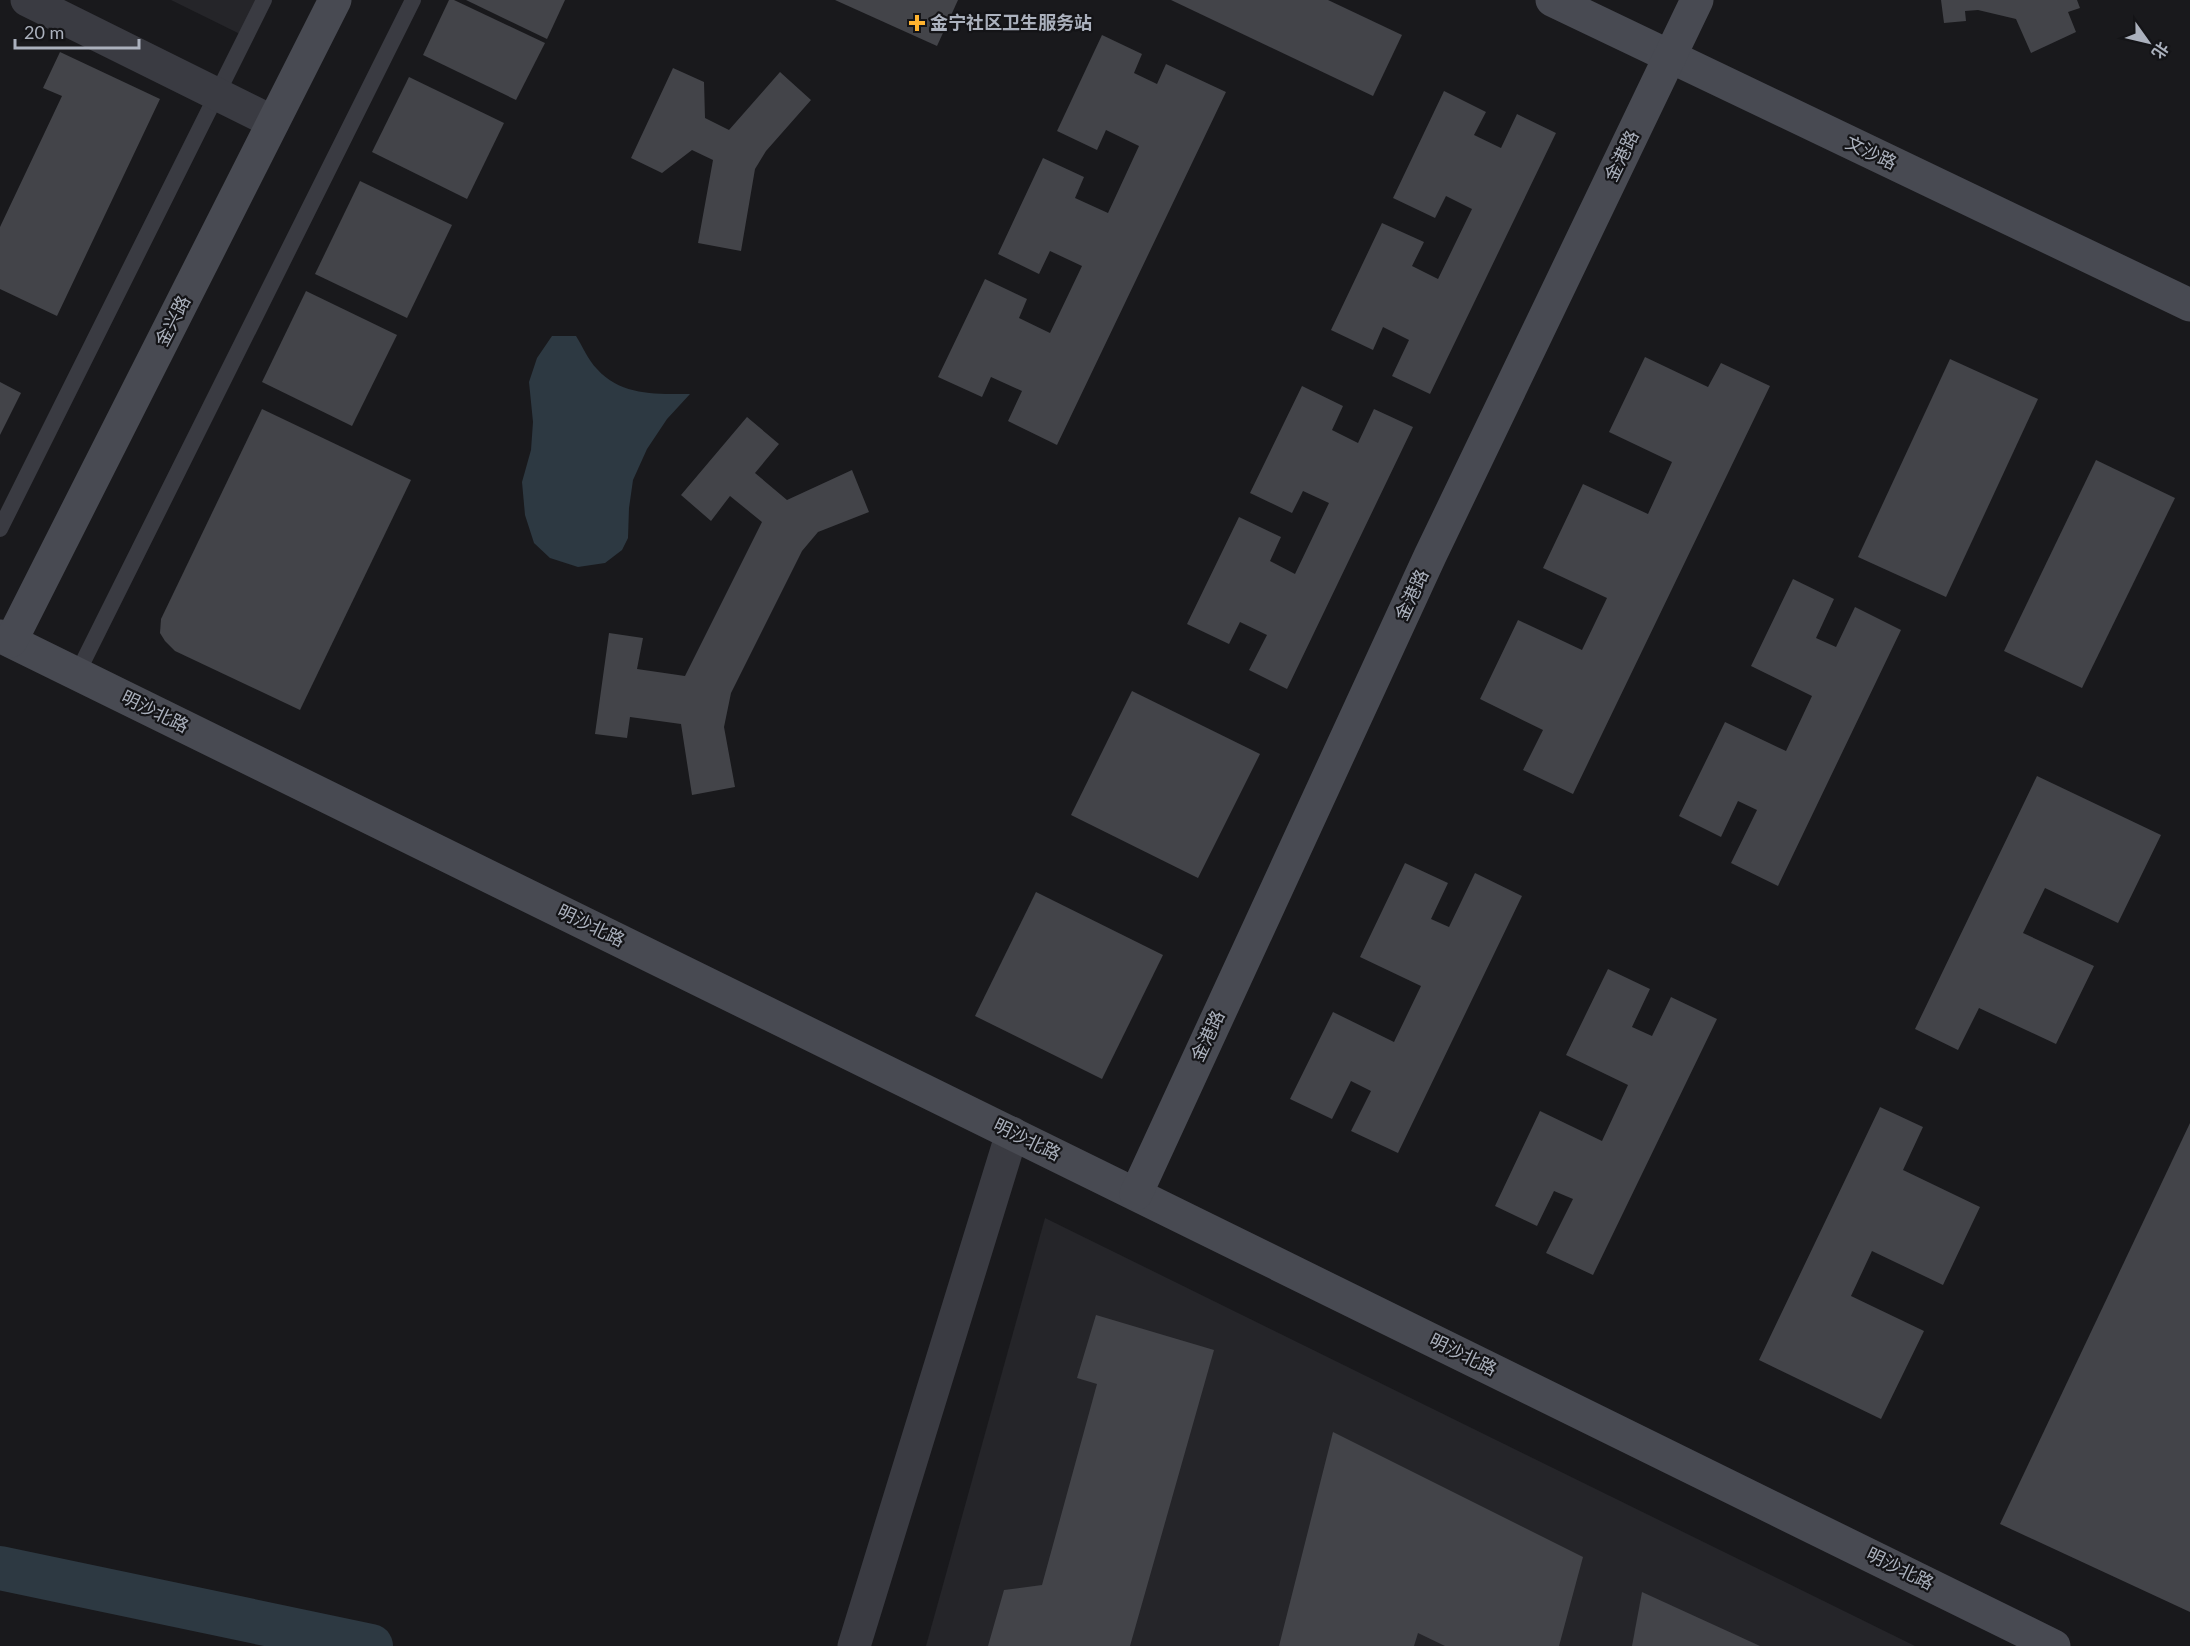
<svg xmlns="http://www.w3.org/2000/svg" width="2190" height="1646" viewBox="0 0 2190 1646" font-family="Lato,'Noto Sans SC',sans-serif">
	<rect width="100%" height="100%" fill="#19191c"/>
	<g fill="#252529">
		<polygon points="171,0 259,0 242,35"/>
		<polygon points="1045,1218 1915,1646 926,1646"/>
	</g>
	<path fill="#2d3942" d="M552 336H576C583 347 588 360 597 369 621 396 656 394 690 394L667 419 647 449 633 480 629 508 628 538 622 550 605 563 578 567 550 558 534 543 525 515 522 482 531 450 533 422 529 382 537 358Z"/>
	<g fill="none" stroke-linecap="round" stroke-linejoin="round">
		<polyline stroke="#2d3942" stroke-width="44" points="0,1568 371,1646"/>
	</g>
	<g fill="#434449">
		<polygon points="449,0 454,0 545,43 516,100 423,55"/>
		<polygon points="466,0 565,0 547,39"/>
		<polygon points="835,0 958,0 937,46"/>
		<polygon points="1171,0 1328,0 1402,35 1373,96"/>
		<polygon points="1941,0 2077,0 2080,8 2068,12 2076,32 2031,53 2016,19 1978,10 1965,11 1966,21 1944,23"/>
		<polygon points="1102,35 1142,54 1134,73 1157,84 1166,64 1226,92 1057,445 1008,421 1022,391 991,377 982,397 938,377 985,279 1027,299 1019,318 1050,333 1082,266 1050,251 1039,274 998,254 1043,158 1084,177 1075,198 1108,213 1139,146 1106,130 1097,150 1057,131"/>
		<polygon points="60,52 160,99 57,316 0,289 0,227 62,96 43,88"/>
		<polygon points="673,68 704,82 705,118 729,130 780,72 811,100 766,151 755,169 741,251 698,243 713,160 692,150 662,173 631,158"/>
		<polygon points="409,77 504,123 467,199 372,152"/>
		<polygon points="1444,91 1486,112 1474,135 1501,148 1517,114 1556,133 1430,394 1392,376 1409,340 1383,327 1373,350 1331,330 1382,223 1424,242 1412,266 1438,279 1472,209 1446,196 1435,218 1393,198"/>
		<polygon points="360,181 452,225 407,318 315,274"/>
		<polygon points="306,291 397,335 352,426 262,382"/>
		<polygon points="1645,357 1708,387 1721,363 1770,386 1573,794 1523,770 1543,730 1480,699 1518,620 1582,650 1607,598 1543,568 1583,484 1648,514 1672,462 1609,432"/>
		<polygon points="1950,359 2038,399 1946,597 1858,557"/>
		<polygon points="0,382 21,393 0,435"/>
		<polygon points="1302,386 1343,406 1332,430 1358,443 1374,409 1413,427 1287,689 1249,670 1267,635 1240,622 1229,644 1187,624 1239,517 1281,537 1270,561 1295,574 1329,503 1303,491 1292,513 1250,493"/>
		<polygon points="262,409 411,480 300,710 175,651 165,641 160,633 161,619"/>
		<polygon points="747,417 779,444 755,473 787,500 852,470 869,512 818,532 802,551 731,693 724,727 735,787 692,795 681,724 630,717 627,738 595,734 609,633 643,638 637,669 685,676 762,522 730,496 711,521 681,495"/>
		<polygon points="2096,460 2175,498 2082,688 2004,651"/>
		<polygon points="1793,579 1834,599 1816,638 1836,647 1855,607 1901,630 1778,886 1731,863 1757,810 1738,801 1721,837 1679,816 1725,722 1786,751 1812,696 1751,666"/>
		<polygon points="1132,691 1260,754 1198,878 1071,815"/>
		<polygon points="2037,776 2161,835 2118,923 2045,888 2023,933 2094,966 2056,1044 1979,1008 1958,1050 1915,1029"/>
		<polygon points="1405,863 1448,883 1431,919 1449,927 1475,873 1522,896 1398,1153 1351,1131 1371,1091 1351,1081 1332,1119 1290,1099 1333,1012 1394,1042 1421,986 1360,957"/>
		<polygon points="1036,892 1163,955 1102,1079 975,1016"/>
		<polygon points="1608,969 1650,989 1632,1027 1652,1036 1671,997 1717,1019 1593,1275 1546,1253 1573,1199 1554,1191 1537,1226 1495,1206 1540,1111 1602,1141 1628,1085 1566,1055"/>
		<polygon points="1880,1107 1923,1127 1903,1170 1980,1207 1943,1285 1872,1251 1851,1296 1924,1331 1881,1419 1759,1360"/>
		<polygon points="2190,1123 2190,1612 2000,1524"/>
		<polygon points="1096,1315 1214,1350 1130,1646 988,1646 1004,1590 1042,1585 1097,1384 1077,1378"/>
		<polygon points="1333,1432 1583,1557 1559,1646 1445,1646 1418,1633 1414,1646 1279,1646"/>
		<polygon points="1642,1592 1760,1646 1632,1646"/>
	</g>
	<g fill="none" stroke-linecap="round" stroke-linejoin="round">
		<g stroke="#3a3b42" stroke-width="16">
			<polyline points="0,529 264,0"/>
			<polyline points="77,674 413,0"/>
		</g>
		<g stroke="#3a3b42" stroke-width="33">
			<polyline points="27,0 273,122"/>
			<polyline points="854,1646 1012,1133"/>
		</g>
		<g stroke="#484a52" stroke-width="33">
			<polyline points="1552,0 2190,305"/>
			<polyline points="0,636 2054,1646"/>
			<polyline points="11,641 335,0"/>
			<polyline points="1136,1194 1430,556 1697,0"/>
		</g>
	</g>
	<path fill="#ffb32f" stroke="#141417" stroke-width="2" d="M914 14h6v6h6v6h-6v6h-6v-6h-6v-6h6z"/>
	<g text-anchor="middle" stroke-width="4.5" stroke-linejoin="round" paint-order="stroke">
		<g font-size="18" font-weight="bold" fill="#abb1bd" stroke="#141417" text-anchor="start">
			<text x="930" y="29">金宁社区卫生服务站</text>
		</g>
		<g font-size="18" fill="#abb1bd" stroke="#141417">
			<text transform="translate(1871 153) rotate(25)" y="6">文沙路</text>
			<text transform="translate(1622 156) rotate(-64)" y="6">金港路</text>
			<text transform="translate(173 321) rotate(-63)" y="6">金兴路</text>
			<text transform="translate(1412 595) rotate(-65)" y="6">金港路</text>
			<text transform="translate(155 712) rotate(26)" y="6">明沙北路</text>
			<text transform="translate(591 926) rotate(26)" y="6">明沙北路</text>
			<text transform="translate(1208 1036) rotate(-65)" y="6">金港路</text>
			<text transform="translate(1027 1140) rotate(26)" y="6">明沙北路</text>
			<text transform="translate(1463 1355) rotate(26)" y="6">明沙北路</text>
			<text transform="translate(1900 1569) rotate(26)" y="6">明沙北路</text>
		</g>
	</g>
	<g transform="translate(2148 42) rotate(124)" stroke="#141417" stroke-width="4.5" paint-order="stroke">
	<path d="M0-4.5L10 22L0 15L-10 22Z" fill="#abb1bd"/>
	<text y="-9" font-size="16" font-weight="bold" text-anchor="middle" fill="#abb1bd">北</text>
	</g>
	<path d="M15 39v9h124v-9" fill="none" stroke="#abb1bd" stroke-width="3"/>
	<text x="24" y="39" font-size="18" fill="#abb1bd" stroke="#141417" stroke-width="4.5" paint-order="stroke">20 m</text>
</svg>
